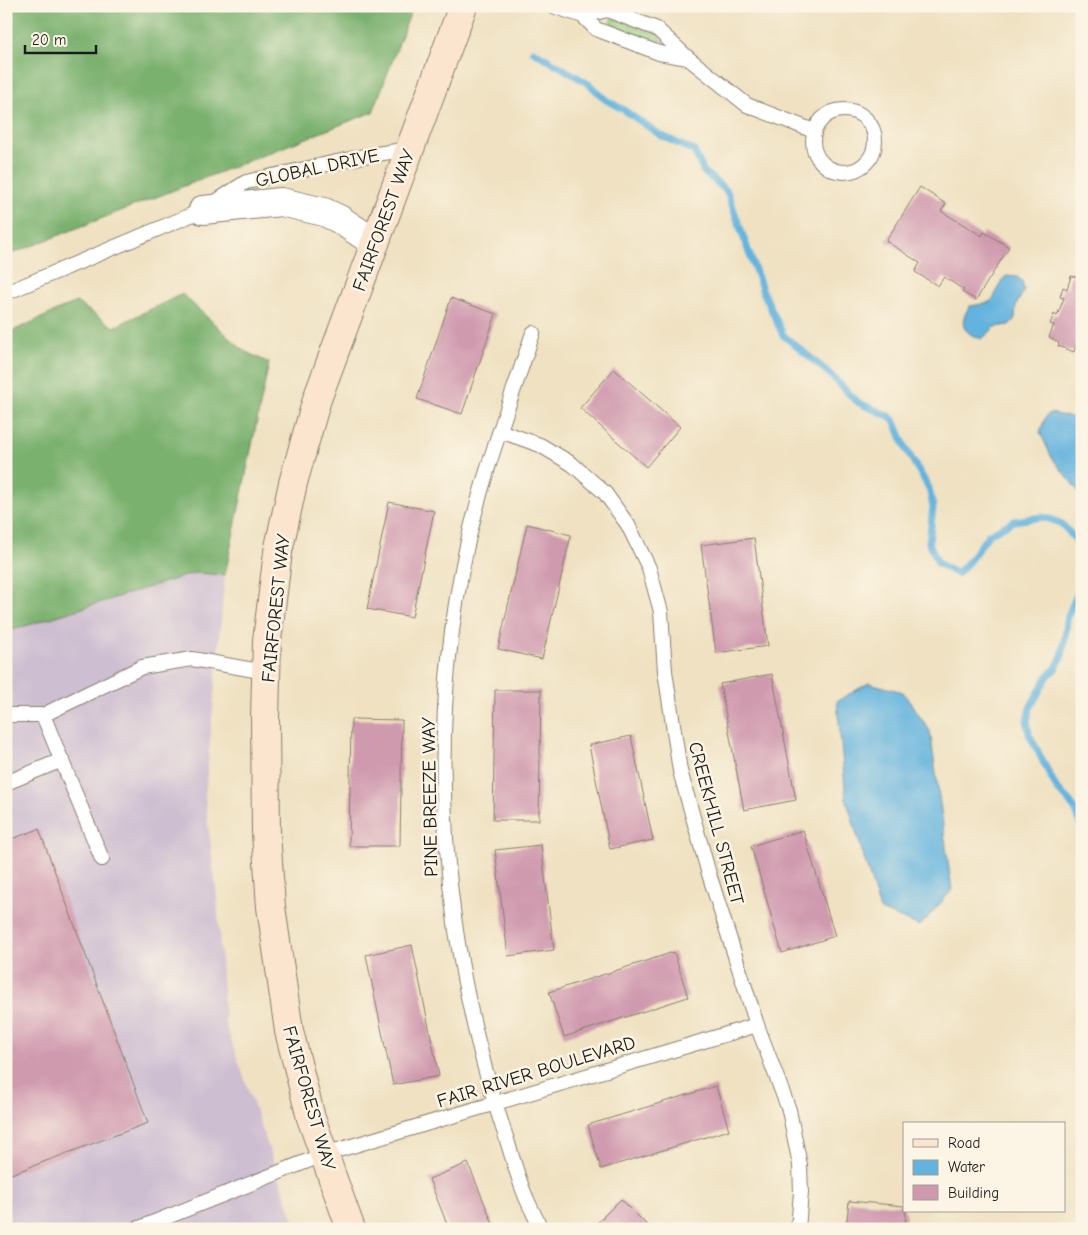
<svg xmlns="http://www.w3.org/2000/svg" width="1088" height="1235" viewBox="0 0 1088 1235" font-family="'Comic Neue',sans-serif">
	<rect width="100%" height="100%" fill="#fcf5e5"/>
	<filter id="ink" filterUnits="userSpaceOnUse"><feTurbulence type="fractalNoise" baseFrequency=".02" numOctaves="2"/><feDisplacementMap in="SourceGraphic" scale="10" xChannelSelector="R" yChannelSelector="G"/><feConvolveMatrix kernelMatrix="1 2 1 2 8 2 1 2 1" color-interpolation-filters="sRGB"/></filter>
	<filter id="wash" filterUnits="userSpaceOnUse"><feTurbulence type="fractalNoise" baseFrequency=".0096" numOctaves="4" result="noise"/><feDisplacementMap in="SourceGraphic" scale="20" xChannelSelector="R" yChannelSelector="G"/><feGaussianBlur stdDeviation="1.12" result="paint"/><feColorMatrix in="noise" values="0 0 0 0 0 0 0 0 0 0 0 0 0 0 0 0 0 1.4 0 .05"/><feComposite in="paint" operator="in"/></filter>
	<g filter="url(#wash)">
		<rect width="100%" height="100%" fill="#efe1c1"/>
		<polygon fill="#cebed1" points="194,573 225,575 205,797 217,898 225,1023 297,1229 6,1229 6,632"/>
		<polygon fill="#99ce7f" stroke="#5a754e" points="613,18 660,35 662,41 657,43 613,25 611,22"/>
		<g fill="#7ab16e" stroke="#4b6645">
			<polygon points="6,6 413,6 373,112 6,256"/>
			<polygon points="182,294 244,351 269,363 225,575 194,573 6,632 6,334 76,302 114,327"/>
		</g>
		<g fill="#64b3de" stroke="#40687d">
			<path d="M1006 276 1017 277 1022 281 1024 291 1016 305 1015 319 1009 325 995 327 982 339C962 333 958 323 970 306 976 305 986 304 991 301 998 295 996 285 1006 276Z"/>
			<polygon points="1049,413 1082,419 1082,496 1052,458 1040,432 1045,418"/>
			<polygon points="869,683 903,692 930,731 952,890 920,926 880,910 846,799 837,701"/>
		</g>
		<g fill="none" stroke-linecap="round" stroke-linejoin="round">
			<g stroke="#64b3de" stroke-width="7">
				<polyline points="533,51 589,84 606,100 624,110 660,135 694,151 704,172 727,191 762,289 783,335 830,374 853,398 859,403 889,416 895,422 906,449 929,488 933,507 929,543 938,563 957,574 970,560 989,534 1014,521 1042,517 1053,520 1062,524 1075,539 1079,547 1082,576"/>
				<polyline points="1082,578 1080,587 1068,616 1062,656 1056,668 1047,677 1030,708 1027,720 1029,734 1057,789 1069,801 1076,811 1082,830"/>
			</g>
		</g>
		<g id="blocks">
			<g fill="#cf99ae">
				<polygon points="920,187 946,204 941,211 982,236 984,232 1009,247 976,300 962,292 964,290 944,277 938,286 915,272 920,263 886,241"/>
				<polygon points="1071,276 1082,278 1082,342 1078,340 1074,352 1058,346 1059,343 1049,337 1054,325 1050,324 1054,314 1057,316 1064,298 1060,297 1063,287 1067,289"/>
				<polygon points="451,298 496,314 462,414 417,399"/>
				<polygon points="614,369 680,427 646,467 580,408"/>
				<polygon points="389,502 434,511 412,617 367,609"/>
				<polygon points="527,524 571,535 542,659 498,649"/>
				<polygon points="754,538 768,646 716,653 701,545"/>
				<polygon points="772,674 796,800 744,810 720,684"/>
				<polygon points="495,690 541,690 539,820 493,820"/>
				<polygon points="351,719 402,720 400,846 349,846"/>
				<polygon points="631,736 653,840 610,849 589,745"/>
				<polygon points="39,829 148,1123 6,1176 6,841"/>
				<polygon points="803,830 835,936 782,953 751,846"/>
				<polygon points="541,845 554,950 508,956 495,850"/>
				<polygon points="412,945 439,1076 393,1085 366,955"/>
				<polygon points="674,952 688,997 564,1037 549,992"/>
				<polygon points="716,1086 729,1130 601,1169 588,1125"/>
				<polygon points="468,1163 495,1229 449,1229 429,1179"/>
				<polygon points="621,1199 651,1229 591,1229"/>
				<polygon points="849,1201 904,1206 904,1211 906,1211 905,1229 846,1229"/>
			</g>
		</g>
	</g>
	<g filter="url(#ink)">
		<use href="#blocks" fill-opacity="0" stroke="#867e6e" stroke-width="1"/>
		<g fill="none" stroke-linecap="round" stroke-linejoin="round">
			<g stroke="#867e6e" stroke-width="16">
				<g id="service">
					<polyline points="553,6 583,16 596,29 659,53 688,58"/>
					<polyline points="583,16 607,10 657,29 688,58 747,105 814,131"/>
					<circle cx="844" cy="141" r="31"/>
					<polyline points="6,293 203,210 246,182 364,156 409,149"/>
					<path d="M533 333C509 405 482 476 466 550 425 740 442 941 502 1125 510 1148 516 1173 525 1195 530 1207 536 1218 541 1229"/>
					<polyline points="500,431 540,445 572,464 605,493 628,525 649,568 661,612 665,671 680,771 709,874 757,1025 789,1110 800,1165 801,1192 798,1229"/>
					<polyline points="6,715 43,715 142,667 192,659 266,672"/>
					<polyline points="43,715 102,859"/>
					<polyline points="6,783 62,760"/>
					<polyline points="137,1229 325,1154 757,1025"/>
				</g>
			</g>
			<g stroke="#867e6e" stroke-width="30">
				<polyline id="minor" points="203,210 281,202 324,212 339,219 375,243"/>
			</g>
			<g stroke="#867e6e" stroke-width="30">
				<polyline id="secondary" points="351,1229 311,1118 289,1031 271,907 266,832 265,718 267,640 278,552 293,483 317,399 463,6"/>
			</g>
			<use href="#service" stroke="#fff" stroke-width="14"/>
			<use href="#minor" stroke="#fff" stroke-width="28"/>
			<use href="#secondary" stroke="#fbe5cf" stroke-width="28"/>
		</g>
	</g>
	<g text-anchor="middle" stroke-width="5" stroke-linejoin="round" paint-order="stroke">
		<g font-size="19" fill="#1c1c1c" stroke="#fcf5e5">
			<text transform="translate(317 167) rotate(-12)" y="7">GLOBAL DRIVE</text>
			<text transform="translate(383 220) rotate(-70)" y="7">FAIRFOREST WAY</text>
			<text transform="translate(275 608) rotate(-84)" y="7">FAIRFOREST WAY</text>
			<text transform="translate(429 797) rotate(-91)" y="7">PINE BREEZE WAY</text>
			<text transform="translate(717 823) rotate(75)" y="7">CREEKHILL STREET</text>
			<text transform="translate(536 1071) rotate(-17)" y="7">FAIR RIVER BOULEVARD</text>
			<text transform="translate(310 1098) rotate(74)" y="7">FAIRFOREST WAY</text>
		</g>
	</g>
	<rect width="1088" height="1235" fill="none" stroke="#fcf5e5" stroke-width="25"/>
	<rect x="903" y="1122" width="162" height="90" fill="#fcf5e5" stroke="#a29e95"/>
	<rect x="913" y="1139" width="25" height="8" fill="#fbe5cf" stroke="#a29e95"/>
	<text x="948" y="1148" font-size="15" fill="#1c1c1c">Road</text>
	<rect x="913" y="1160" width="25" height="15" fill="#64b3de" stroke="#a29e95"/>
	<text x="948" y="1172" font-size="15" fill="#1c1c1c">Water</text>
	<rect x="913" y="1185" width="25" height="15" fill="#cf99ae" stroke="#a29e95"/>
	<text x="948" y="1198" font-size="15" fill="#1c1c1c">Building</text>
	<path d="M25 45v8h71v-8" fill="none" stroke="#1c1c1c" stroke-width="2.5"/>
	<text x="32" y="45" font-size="15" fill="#1c1c1c" stroke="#fcf5e5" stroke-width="4" paint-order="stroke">20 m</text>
</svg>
